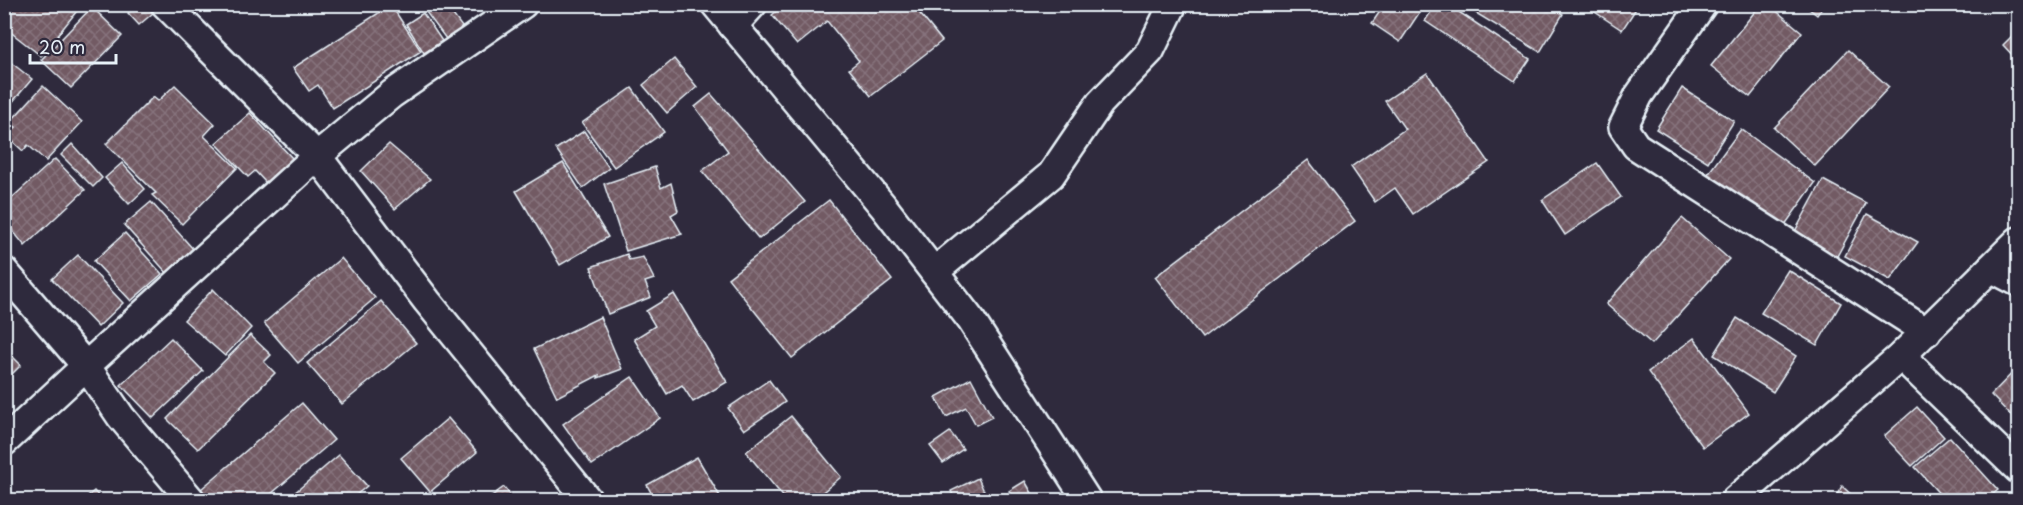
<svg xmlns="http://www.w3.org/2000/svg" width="2023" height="505" viewBox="0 0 2023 505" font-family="'Playpen Sans',sans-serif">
	<defs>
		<pattern id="building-cross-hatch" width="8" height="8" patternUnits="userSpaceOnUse" patternTransform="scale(1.5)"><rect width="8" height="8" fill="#725a64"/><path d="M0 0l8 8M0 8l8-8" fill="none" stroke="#86727b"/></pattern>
	</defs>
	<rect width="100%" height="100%" fill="#2f2a3d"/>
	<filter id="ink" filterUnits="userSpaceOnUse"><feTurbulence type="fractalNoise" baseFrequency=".0167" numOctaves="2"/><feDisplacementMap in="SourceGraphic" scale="12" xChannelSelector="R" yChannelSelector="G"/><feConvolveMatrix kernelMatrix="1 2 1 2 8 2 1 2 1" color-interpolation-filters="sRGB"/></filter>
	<g filter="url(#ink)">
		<g fill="url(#building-cross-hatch)" stroke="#e8f1f8" stroke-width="1.5">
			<polygon points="14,4 77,4 80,7 41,56 4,27 4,16"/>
			<polygon points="137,4 145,4 153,13 139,25 128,13"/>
			<polygon points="428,4 445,4 465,31 449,43 423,8"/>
			<polygon points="785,4 912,4 942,41 871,96 849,69 859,61 827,21 797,45 772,15"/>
			<polygon points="1385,4 1425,4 1400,42 1372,23"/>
			<polygon points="1436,4 1447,4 1530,59 1515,81 1425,21"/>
			<polygon points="1461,4 1547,4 1563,14 1540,52"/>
			<polygon points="1583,4 1639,4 1622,30"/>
			<polygon points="1761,4 1768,4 1802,32 1750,97 1711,66"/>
			<polygon points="1803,4 1825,4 1817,15"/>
			<polygon points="2009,4 2018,4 2018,14"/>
			<polygon points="391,5 421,51 333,108 318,85 309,91 293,68"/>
			<polygon points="92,7 122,36 71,88 41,60"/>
			<polygon points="423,13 442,41 424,53 406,24"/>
			<polygon points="2018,30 2018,61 2003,45"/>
			<polygon points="1848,50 1889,87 1815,166 1774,128"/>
			<polygon points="4,57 32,79 4,112"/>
			<polygon points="674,59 697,87 667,113 643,85"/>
			<polygon points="1427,73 1489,162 1413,214 1395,188 1375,202 1351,167 1405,129 1385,101"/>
			<polygon points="175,85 215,124 204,136 237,168 182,224 152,195 156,193 106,144 153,97 158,101"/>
			<polygon points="43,86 82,122 46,161 28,145 23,151 7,136 16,127 10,122"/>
			<polygon points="632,88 664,132 614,167 582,123"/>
			<polygon points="1682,88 1734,121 1708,162 1656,129"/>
			<polygon points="711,94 805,202 759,239 702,171 728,151 695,107"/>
			<polygon points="250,113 293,159 266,183 255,171 248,177 216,143"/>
			<polygon points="1741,129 1815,183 1782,229 1707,175"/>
			<polygon points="584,131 609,168 583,188 556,149"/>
			<polygon points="72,144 102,178 93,187 61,155"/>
			<polygon points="389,144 430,179 395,209 361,171"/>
			<polygon points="55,159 85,190 25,246 4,220 4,205"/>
			<polygon points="1308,160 1355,221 1202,338 1155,277"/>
			<polygon points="122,163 145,189 129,204 105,178"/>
			<polygon points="563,163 608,237 560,265 516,191"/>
			<polygon points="1597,163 1621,197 1565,235 1542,200"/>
			<polygon points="655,167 661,188 671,183 678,211 671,215 682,234 626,251 604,184"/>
			<polygon points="1823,180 1866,203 1836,258 1793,235"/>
			<polygon points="829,200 892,280 792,358 728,278"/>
			<polygon points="151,202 193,249 167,273 124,225"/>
			<polygon points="1867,214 1918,242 1890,280 1845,256"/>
			<polygon points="1682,218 1729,259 1652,344 1606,304"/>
			<polygon points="125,233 162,274 131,301 94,261"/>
			<polygon points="627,254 629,260 643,257 654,279 645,282 651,297 608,314 591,267"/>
			<polygon points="78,255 123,303 98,327 52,279"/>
			<polygon points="341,258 375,298 298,363 264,323"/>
			<polygon points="1788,270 1841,303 1817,345 1761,313"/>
			<polygon points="213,289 251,328 225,356 184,320"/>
			<polygon points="674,294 727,382 693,402 682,385 667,394 634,339 655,326 646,311"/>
			<polygon points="381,301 416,343 342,404 307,363"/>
			<polygon points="600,317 622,369 598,378 599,375 557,397 534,349"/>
			<polygon points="1737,318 1796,356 1773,392 1714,355"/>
			<polygon points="250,335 271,355 264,362 275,373 198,449 167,419"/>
			<polygon points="171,338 203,371 153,418 121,385"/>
			<polygon points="1694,338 1749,413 1703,447 1648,372"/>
			<polygon points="4,348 21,365 4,382"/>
			<polygon points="2018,367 2018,423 1991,395"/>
			<polygon points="632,377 660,418 592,465 563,424"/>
			<polygon points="971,378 992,417 976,425 966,407 946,417 936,397"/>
			<polygon points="769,380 785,402 744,430 728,408"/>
			<polygon points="302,403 334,440 264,500 209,500 201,489"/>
			<polygon points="1917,407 1944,437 1912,466 1884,436"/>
			<polygon points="791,416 841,477 813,500 786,500 746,452"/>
			<polygon points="448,418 477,452 430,492 401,458"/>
			<polygon points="950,432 963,449 943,463 930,446"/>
			<polygon points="1950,437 1998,490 1986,500 1945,500 1915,467"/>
			<polygon points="339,455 367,486 350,500 286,500"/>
			<polygon points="697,457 721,498 716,500 655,500 647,485"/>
			<polygon points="978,478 988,500 955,500 951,491"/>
			<polygon points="1025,481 1036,500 1014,500 1009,491"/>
			<polygon points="1842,486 1857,500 1834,500"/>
			<polygon points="504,487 514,500 486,500"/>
			<polygon points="94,491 102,500 83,500"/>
		</g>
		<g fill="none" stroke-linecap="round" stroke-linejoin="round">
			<g stroke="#e8f1f8" stroke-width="32">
				<g id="minor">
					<polyline points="165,4 317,156 427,301 588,500"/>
					<polyline points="715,4 883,206 971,320 1087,500"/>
					<polyline points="1703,4 1639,95 1623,127 1636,146 1927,332"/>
					<polyline points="733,26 753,4"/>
					<polyline points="1991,268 2018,282"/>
					<polyline points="4,271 86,366 121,417 191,500"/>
					<polyline points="934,272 1051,175 1100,103 1150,51 1173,4"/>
					<polyline points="1901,356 2018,469"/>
					<polyline points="4,442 86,366 317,156 392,94 523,4"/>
					<polyline points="1735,500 1901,356 2018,241"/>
				</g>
			</g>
			<use href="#minor" stroke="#2f2a3d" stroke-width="27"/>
		</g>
	</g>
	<rect width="2023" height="505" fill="none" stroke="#2f2a3d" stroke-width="24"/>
	<rect x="12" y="12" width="1999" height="481" fill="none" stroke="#e8f1f8" stroke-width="2" filter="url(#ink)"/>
	<path d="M30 54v9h86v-9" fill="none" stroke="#e8f1f8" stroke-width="3"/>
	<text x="39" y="54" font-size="18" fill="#e8f1f8" stroke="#2f2a3d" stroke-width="4.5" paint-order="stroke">20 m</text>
</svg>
